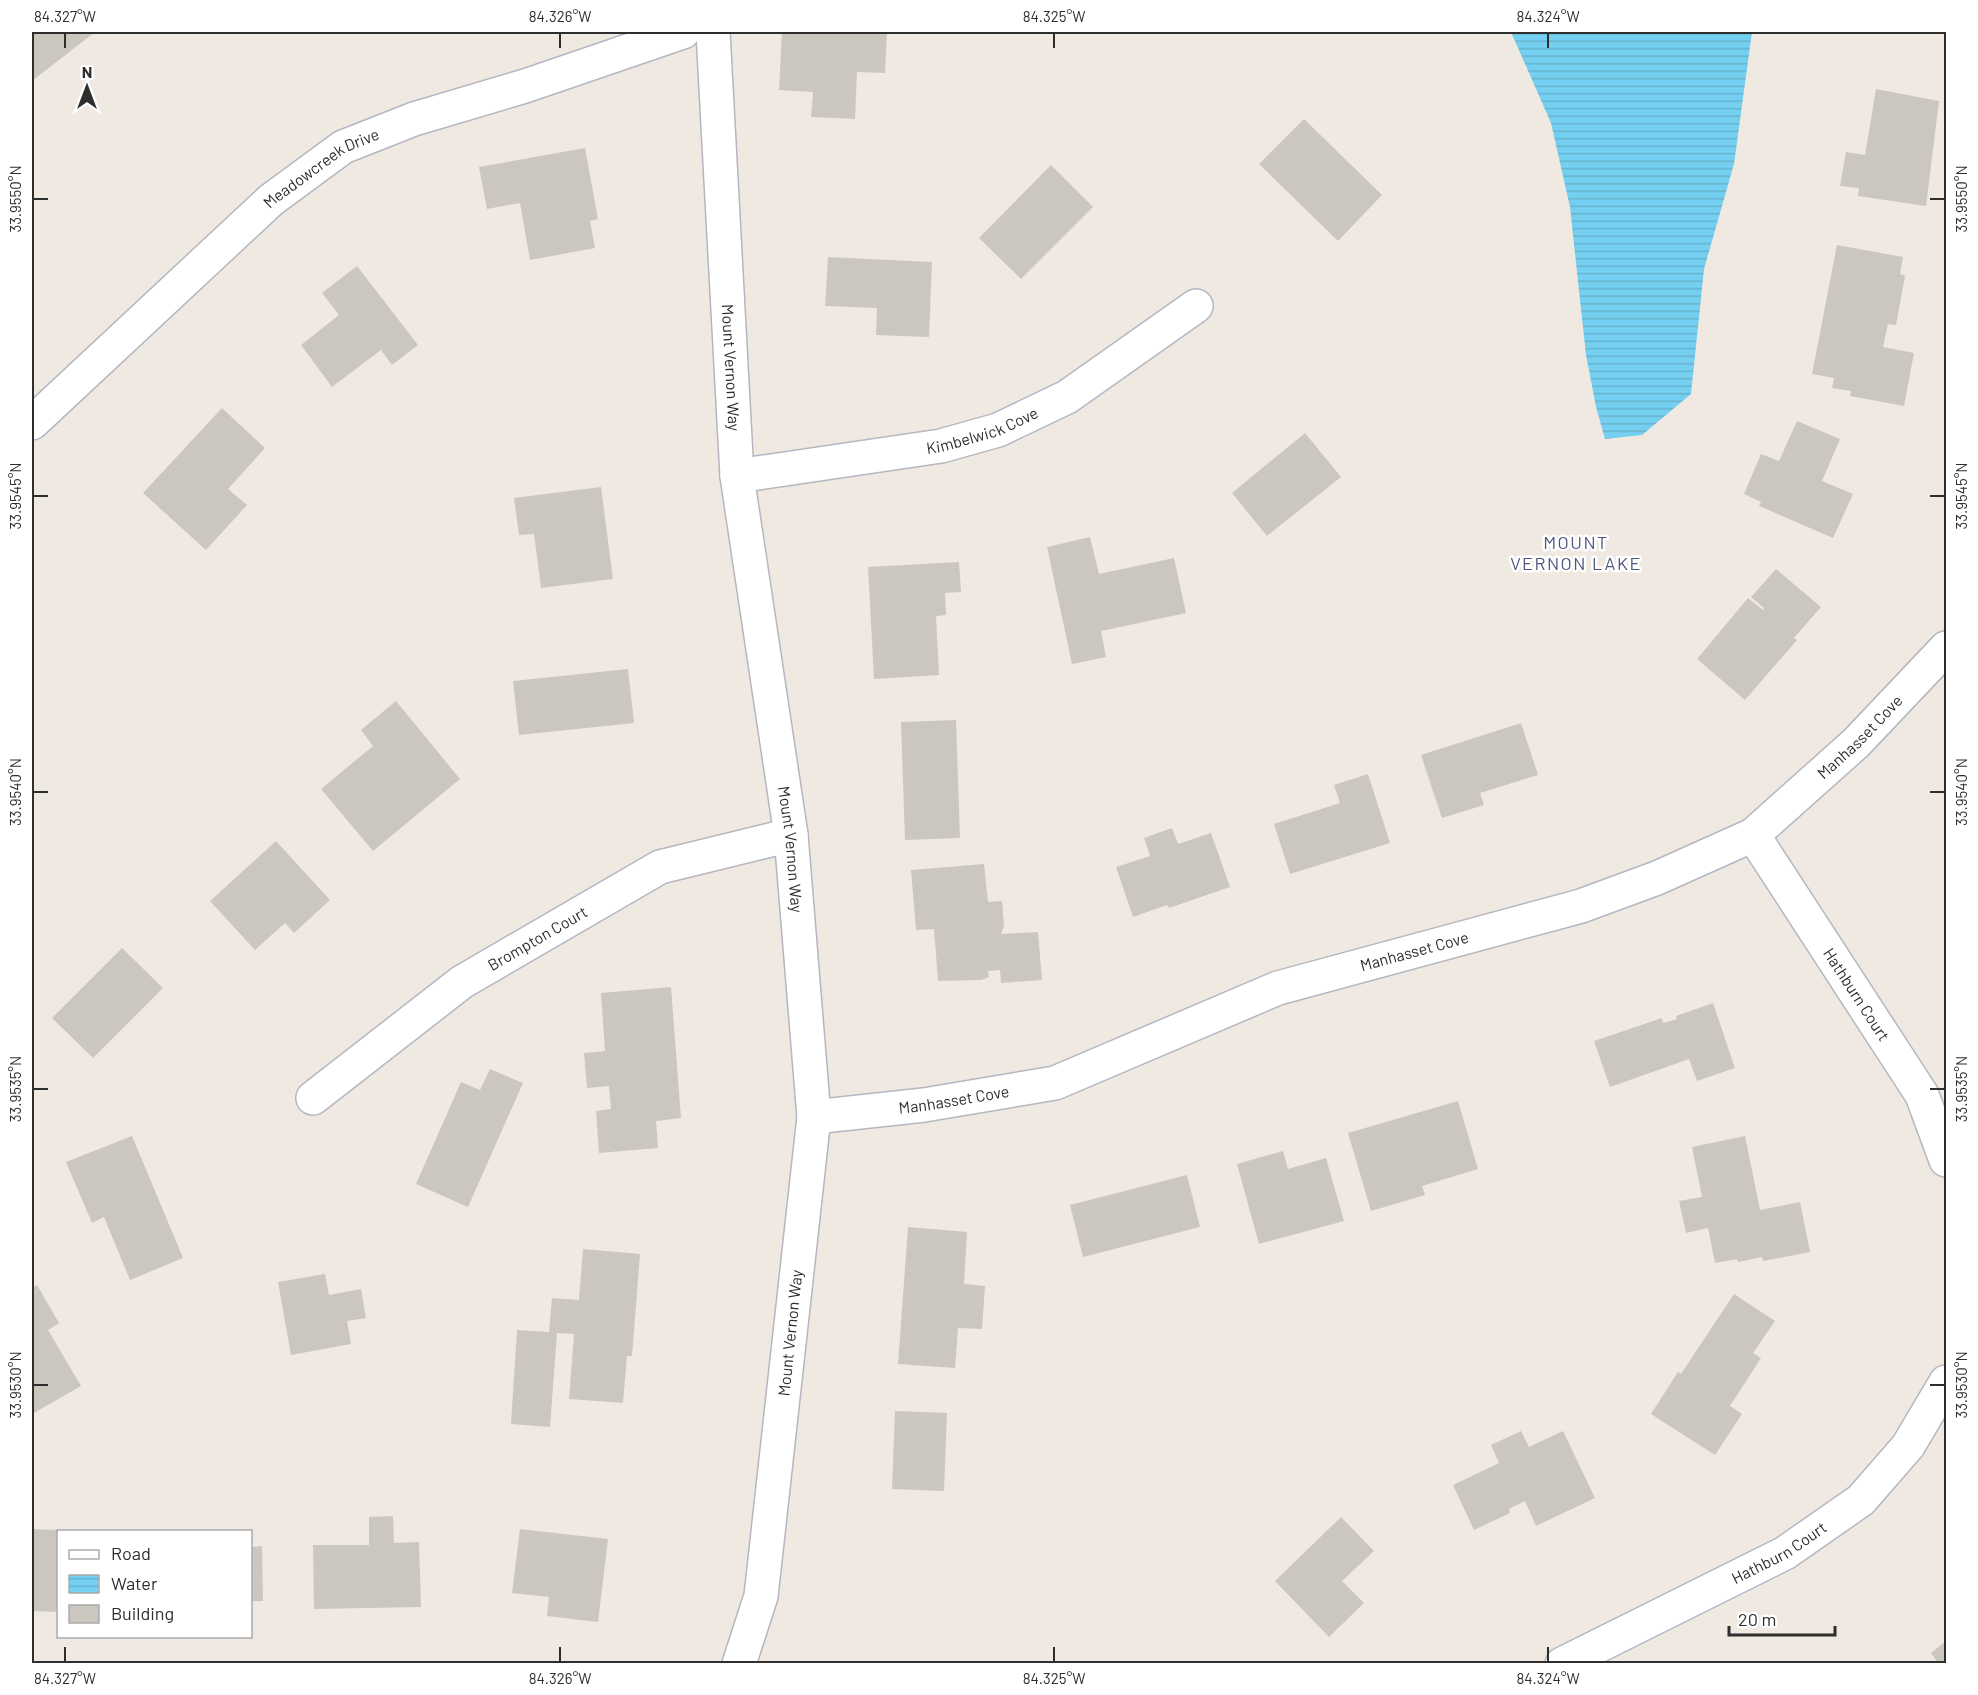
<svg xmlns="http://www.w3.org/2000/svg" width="1978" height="1695" viewBox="0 0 1978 1695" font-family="Barlow,sans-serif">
	<defs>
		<pattern id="water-rules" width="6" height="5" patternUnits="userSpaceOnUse" patternTransform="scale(1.5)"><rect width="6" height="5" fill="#75cff0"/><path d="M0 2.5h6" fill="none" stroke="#66b2ce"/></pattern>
	</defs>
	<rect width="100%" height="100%" fill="#efe9e1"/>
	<polygon fill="url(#water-rules)" points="1511,32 1752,32 1734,164 1704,269 1691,394 1642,435 1605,439 1596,407 1586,355 1570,207 1551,123"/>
	<g fill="#cbc7bf">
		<polygon points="32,32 95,32 32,81"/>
		<polygon points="782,32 887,32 885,73 857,72 855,119 811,117 813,92 779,90"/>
		<polygon points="1876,89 1939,101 1926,206 1858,196 1859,188 1840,186 1846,152 1865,155"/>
		<polygon points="1304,119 1382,195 1338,241 1259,164"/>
		<polygon points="585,148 598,219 590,221 595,248 530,260 520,203 487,209 479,167"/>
		<polygon points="1051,165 1093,207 1021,279 979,238"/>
		<polygon points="1837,245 1903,257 1900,274 1905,276 1896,325 1888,324 1883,347 1914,353 1904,406 1850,396 1851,391 1832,388 1834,378 1812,374"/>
		<polygon points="828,257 932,262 929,337 876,335 877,308 825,306"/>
		<polygon points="357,266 418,345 392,365 381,350 332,387 301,345 339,315 322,293"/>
		<polygon points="222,408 265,448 228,489 247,505 206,550 143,493"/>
		<polygon points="1797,421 1840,439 1822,481 1853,494 1833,538 1759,506 1761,502 1744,494 1761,454 1779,461"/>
		<polygon points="1305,433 1341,477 1267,536 1232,493"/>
		<polygon points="601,487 613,579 541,588 534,534 519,535 514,498"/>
		<polygon points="1090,537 1099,574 1174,558 1186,613 1101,631 1106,657 1072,664 1047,547"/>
		<polygon points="959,562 961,592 945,593 946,615 936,616 939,675 874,679 868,567"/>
		<polygon points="1776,569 1821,607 1794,638 1797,640 1745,700 1697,659 1748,598 1763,610 1764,608 1751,597"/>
		<polygon points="628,669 634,723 519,735 513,681"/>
		<polygon points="396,701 460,779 373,851 321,789 373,746 361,730"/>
		<polygon points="956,720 960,838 905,840 901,722"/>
		<polygon points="1521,723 1538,775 1480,793 1484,805 1442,818 1421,755"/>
		<polygon points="1368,774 1390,843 1290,874 1274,824 1340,803 1334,785"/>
		<polygon points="1172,828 1178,844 1211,833 1230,887 1169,908 1167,905 1133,917 1116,867 1150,856 1144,838"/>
		<polygon points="276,841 330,900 294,933 285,923 255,950 210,901"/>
		<polygon points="984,864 988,902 1002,901 1004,926 1001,934 1038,932 1042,980 1001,983 1000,970 988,971 989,977 981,980 938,981 934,929 916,930 911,870"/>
		<polygon points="122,948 163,988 93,1058 52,1018"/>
		<polygon points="671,987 681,1118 656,1121 658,1148 599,1153 596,1111 611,1109 609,1086 587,1088 584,1053 605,1051 601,993"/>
		<polygon points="1713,1003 1735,1068 1697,1081 1689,1059 1610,1087 1594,1041 1662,1018 1663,1023 1677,1019 1676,1016"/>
		<polygon points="490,1069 523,1083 468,1207 416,1184 461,1082 480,1090"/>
		<polygon points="1458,1101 1478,1169 1422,1186 1425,1195 1371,1211 1348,1133"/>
		<polygon points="132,1136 183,1258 130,1280 104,1217 92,1223 66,1162"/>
		<polygon points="1745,1136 1760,1210 1800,1202 1810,1252 1763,1261 1762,1257 1738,1262 1737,1259 1715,1263 1708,1228 1686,1233 1679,1201 1702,1197 1692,1147"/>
		<polygon points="1283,1151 1288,1169 1326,1158 1344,1221 1259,1244 1237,1164"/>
		<polygon points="1187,1175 1200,1227 1083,1257 1070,1205"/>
		<polygon points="908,1227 967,1232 964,1284 985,1286 982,1329 958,1328 955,1368 898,1364"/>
		<polygon points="583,1249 640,1254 632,1356 627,1356 623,1403 569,1399 574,1334 557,1333 550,1427 511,1424 517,1330 549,1332 552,1298 579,1300"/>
		<polygon points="325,1274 329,1295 361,1289 366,1318 347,1321 351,1344 291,1355 278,1282"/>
		<polygon points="37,1285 59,1323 48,1330 81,1386 32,1414 32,1288"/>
		<polygon points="1734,1294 1775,1321 1753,1353 1761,1358 1730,1406 1742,1414 1715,1455 1651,1414 1678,1372 1681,1374"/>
		<polygon points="895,1411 947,1413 944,1491 892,1489"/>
		<polygon points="1521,1431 1529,1447 1563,1431 1595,1498 1536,1526 1525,1501 1509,1509 1510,1513 1474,1530 1453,1485 1499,1463 1491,1445"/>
		<polygon points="393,1516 394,1543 419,1542 421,1607 314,1609 313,1545 369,1545 369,1517"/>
		<polygon points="1341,1517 1374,1551 1342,1581 1364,1603 1329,1637 1275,1581"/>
		<polygon points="32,1529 58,1530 58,1612 32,1611"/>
		<polygon points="520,1529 608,1539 598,1622 547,1616 549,1597 512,1593"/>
		<polygon points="262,1546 263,1601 250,1601 250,1547"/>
		<polygon points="1946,1641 1946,1664 1939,1664 1931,1653"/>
	</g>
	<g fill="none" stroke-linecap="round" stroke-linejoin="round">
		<g stroke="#b4b7c1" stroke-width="36">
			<g id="street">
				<path id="s1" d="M713 32 737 476 791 835 814 1117 761 1596 739 1664"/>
				<path id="s2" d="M32 423 271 200 343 147 414 119 525 86 683 32"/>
				<path id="s3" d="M737 476 941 446 998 430 1067 397 1196 306"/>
				<path id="s4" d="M1753 835 1922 1095 1946 1160"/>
				<path id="s5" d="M313 1098 462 982 660 867 791 835"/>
				<path id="s6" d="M814 1117 924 1105 1055 1083 1278 988 1581 906 1657 878 1753 835 1856 743 1946 648"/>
				<path id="s7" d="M1562 1664 1785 1553 1861 1500 1908 1446 1946 1382"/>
			</g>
		</g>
		<use href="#street" stroke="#fff" stroke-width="33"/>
	</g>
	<path fill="none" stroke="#2e2e2e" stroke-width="2" d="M65 33V48M560 33V48M1054 33V48M1548 33V48M33 199H48M1930 199H1945M33 496H48M1930 496H1945M33 792H48M1930 792H1945M33 1089H48M1930 1089H1945M33 1385H48M1930 1385H1945M65 1647V1662M560 1647V1662M1054 1647V1662M1548 1647V1662"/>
	<g text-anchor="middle" stroke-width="5" stroke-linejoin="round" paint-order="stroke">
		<g font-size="16" fill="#2e2e2e" stroke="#fff">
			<text dy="6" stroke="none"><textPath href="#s2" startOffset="387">Meadowcreek Drive</textPath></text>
			<text dy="6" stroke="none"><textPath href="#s1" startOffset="336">Mount Vernon Way</textPath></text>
			<text dy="6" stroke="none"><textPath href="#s3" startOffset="250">Kimbelwick Cove</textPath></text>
			<text dy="6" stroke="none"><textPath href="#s6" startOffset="1131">Manhasset Cove</textPath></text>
			<text dy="6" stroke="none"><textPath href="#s1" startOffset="822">Mount Vernon Way</textPath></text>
			<text dy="6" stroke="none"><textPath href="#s5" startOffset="276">Brompton Court</textPath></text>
			<text dy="6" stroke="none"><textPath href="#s6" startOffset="627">Manhasset Cove</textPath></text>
			<text dy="6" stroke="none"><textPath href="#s4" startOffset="190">Hathburn Court</textPath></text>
			<text dy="6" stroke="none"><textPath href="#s6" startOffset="141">Manhasset Cove</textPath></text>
			<text transform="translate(790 1333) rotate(-84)" y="6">Mount Vernon Way</text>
			<text dy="6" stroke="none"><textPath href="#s7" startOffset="244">Hathburn Court</textPath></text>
		</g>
		<g font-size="18" letter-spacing="1.5" fill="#4d5680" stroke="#fff">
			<text x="1576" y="549">MOUNT<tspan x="1576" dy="21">VERNON LAKE</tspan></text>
		</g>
	</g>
	<rect width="1978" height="1695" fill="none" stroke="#ffffff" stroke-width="66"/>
	<rect x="57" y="1530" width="195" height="108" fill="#ffffff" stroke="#ababab" stroke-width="1.5"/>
	<rect x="69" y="1550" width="30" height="9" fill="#ffffff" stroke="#ababab" stroke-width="1.5"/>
	<text x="111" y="1560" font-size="18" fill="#2e2e2e">Road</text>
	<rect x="69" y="1575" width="30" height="18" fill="url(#water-rules)" stroke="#ababab" stroke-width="1.5"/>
	<text x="111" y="1590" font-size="18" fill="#2e2e2e">Water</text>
	<rect x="69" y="1605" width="30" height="18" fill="#cbc7bf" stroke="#ababab" stroke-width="1.5"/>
	<text x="111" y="1620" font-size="18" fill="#2e2e2e">Building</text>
	<g transform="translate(87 87)" stroke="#ffffff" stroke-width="4.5" paint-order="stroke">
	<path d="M0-4.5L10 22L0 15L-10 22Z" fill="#2e2e2e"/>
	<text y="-9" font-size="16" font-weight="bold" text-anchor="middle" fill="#2e2e2e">N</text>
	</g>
	<path d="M1729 1626v9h106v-9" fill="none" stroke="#2e2e2e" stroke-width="3"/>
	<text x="1738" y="1626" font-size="18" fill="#2e2e2e" stroke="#ffffff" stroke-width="4.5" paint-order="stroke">20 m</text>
	<rect x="33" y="33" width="1912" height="1629" fill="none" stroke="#2e2e2e" stroke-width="2"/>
	<g font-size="15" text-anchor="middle" fill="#2e2e2e">
		<text x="65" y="22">84.327°W</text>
		<text x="560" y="22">84.326°W</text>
		<text x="1054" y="22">84.325°W</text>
		<text x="1548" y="22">84.324°W</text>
		<text transform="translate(16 199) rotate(-90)" y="5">33.9550°N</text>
		<text transform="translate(1962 199) rotate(-90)" y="5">33.9550°N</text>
		<text transform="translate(16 496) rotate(-90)" y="5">33.9545°N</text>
		<text transform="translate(1962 496) rotate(-90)" y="5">33.9545°N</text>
		<text transform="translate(16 792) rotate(-90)" y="5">33.9540°N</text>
		<text transform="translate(1962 792) rotate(-90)" y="5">33.9540°N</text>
		<text transform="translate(16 1089) rotate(-90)" y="5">33.9535°N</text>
		<text transform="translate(1962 1089) rotate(-90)" y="5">33.9535°N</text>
		<text transform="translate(16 1385) rotate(-90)" y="5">33.9530°N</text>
		<text transform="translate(1962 1385) rotate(-90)" y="5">33.9530°N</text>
		<text x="65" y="1684">84.327°W</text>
		<text x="560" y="1684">84.326°W</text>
		<text x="1054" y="1684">84.325°W</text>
		<text x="1548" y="1684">84.324°W</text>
	</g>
</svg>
